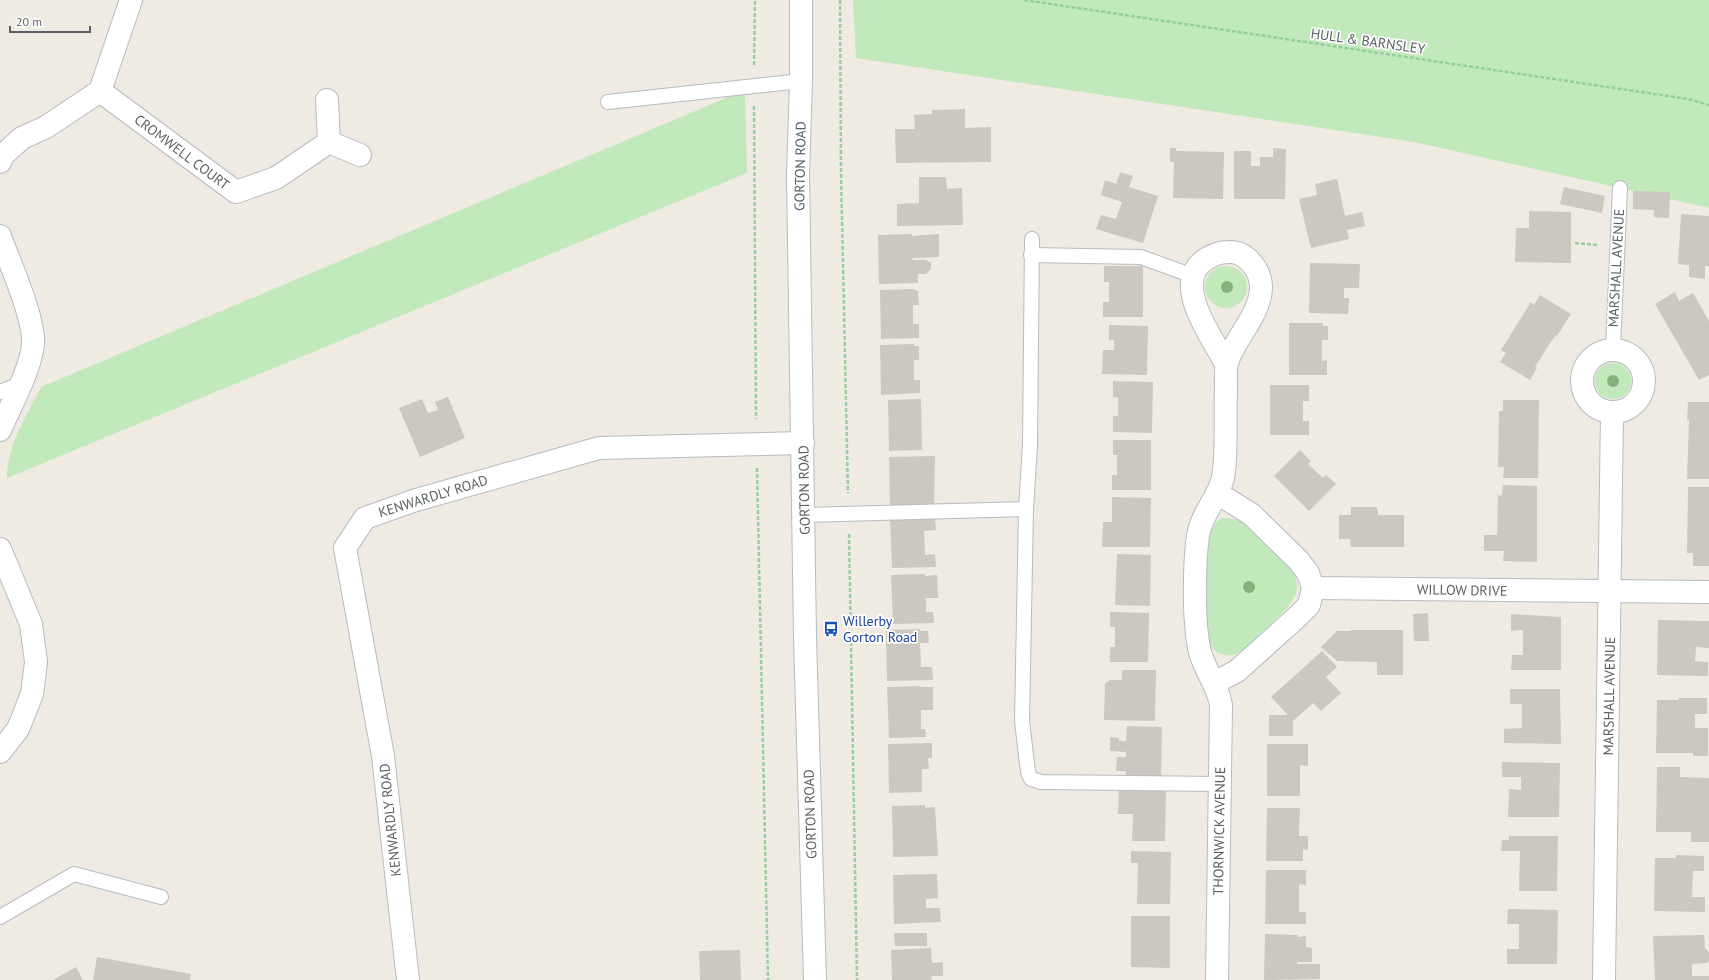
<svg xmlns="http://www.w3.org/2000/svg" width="1709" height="980" viewBox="0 0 1709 980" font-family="'PT Sans',sans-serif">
	<rect width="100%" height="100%" fill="#efebe2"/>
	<g fill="#c1e9bc">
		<polygon points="853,0 1709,0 1709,208 1414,142 856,58"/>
		<path d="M745 90 747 173 7 478C7 445 27 416 41 387Z"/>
		<circle cx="1226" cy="287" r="21"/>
		<circle cx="1613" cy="381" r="18"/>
		<path d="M1222 518C1245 517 1252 529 1267 543 1311 584 1304 594 1263 631 1255 639 1244 653 1232 655 1221 657 1212 651 1209 641 1203 624 1205 552 1210 535 1212 527 1215 522 1222 518Z"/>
	</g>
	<g fill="#ccc7c1">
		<polygon points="965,109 965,128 991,127 991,162 896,163 895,129 915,129 914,115 932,114 932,110"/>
		<polygon points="1170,148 1176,148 1176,151 1224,152 1223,199 1173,198 1174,162 1170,162"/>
		<polygon points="1273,148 1286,149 1285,199 1234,199 1234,151 1251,151 1251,166 1260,166 1260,157 1273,157"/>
		<polygon points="1120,172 1133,176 1129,187 1158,196 1143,243 1096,229 1101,215 1116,219 1122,202 1101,195 1105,180 1116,184"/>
		<polygon points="919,177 946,177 947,189 962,188 963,225 897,226 897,204 919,203"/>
		<polygon points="1337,179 1345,216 1362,212 1365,226 1347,230 1349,239 1311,248 1299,199 1317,195 1315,184"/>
		<polygon points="1564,187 1605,196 1602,213 1560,204"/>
		<polygon points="1633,191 1670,192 1669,218 1654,217 1654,210 1633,209"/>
		<polygon points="1529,211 1571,212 1571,263 1515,262 1516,228 1529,228"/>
		<polygon points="1681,214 1709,216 1709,266 1705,266 1705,279 1689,277 1689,265 1678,264"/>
		<polygon points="912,234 912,236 939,234 939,257 912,258 913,260 926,260 931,263 931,269 926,274 918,274 918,283 879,284 878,235"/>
		<polygon points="1310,263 1360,264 1359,288 1344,288 1344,298 1349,298 1348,314 1309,313"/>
		<polygon points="1104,266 1143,266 1143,317 1103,317 1103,302 1109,302 1109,282 1104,282"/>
		<polygon points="913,289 918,291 919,305 913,305 913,324 919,324 919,338 881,339 880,290"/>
		<polygon points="1675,292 1679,301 1693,293 1709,321 1709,375 1699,380 1655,304"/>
		<polygon points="1540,295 1571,314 1557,336 1556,335 1548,346 1535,367 1537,368 1530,380 1500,362 1506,353 1501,350 1531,302 1534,305"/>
		<polygon points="1289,323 1323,323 1323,326 1328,326 1328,340 1322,340 1322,361 1327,360 1327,375 1289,375"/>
		<polygon points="1109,325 1148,326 1147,375 1102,374 1103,350 1114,350 1114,340 1109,340"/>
		<polygon points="914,344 914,346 919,346 919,360 914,360 914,380 920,380 920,393 881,395 880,345"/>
		<polygon points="1113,381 1153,382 1152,433 1113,432 1113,416 1118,416 1118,398 1113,397"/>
		<polygon points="1270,385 1309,385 1309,401 1303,401 1303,421 1309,421 1309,435 1270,435"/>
		<polygon points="448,397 465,438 420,457 399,408 422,399 428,413 438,410 435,402"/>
		<polygon points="921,399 922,450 889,451 888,400"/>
		<polygon points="1503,400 1539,400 1538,478 1503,478 1504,467 1498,467 1499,411 1503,411"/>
		<polygon points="1688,402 1709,402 1709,479 1687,479 1689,420 1687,419"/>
		<polygon points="1113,440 1151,440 1151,490 1112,490 1112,475 1117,475 1117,455 1113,455"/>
		<polygon points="1300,450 1311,461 1308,464 1323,478 1326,475 1336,484 1309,511 1274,476"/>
		<polygon points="935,456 934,506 890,507 889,457"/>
		<polygon points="1503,485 1537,486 1537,562 1503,561 1504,551 1484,551 1484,535 1497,535 1498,495 1502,496"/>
		<polygon points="1688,487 1709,487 1709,566 1693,566 1693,553 1687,553"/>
		<polygon points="1112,497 1151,498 1150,547 1102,547 1103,522 1112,522"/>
		<polygon points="1351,507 1377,507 1378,515 1404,515 1404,547 1351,547 1350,539 1339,539 1339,515 1351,515"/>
		<polygon points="924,517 924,519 935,519 936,530 924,531 925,555 935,554 936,567 892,568 890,518"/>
		<polygon points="1117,554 1151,555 1150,606 1115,605"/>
		<polygon points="925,574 925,576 937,575 938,598 926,598 926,612 933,612 934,623 893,624 891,575"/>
		<polygon points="1110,612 1149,613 1148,662 1110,662 1110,647 1115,647 1115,627 1110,627"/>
		<polygon points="1428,613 1429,641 1414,641 1413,614"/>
		<polygon points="1511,614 1561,617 1561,670 1511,670 1512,655 1523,655 1523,630 1511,631"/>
		<polygon points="1658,620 1709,621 1709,648 1696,647 1695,661 1708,662 1708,676 1657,675"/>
		<polygon points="920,629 920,631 928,631 929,643 920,643 921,667 932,667 933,680 887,681 886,630"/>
		<polygon points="1351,630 1403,630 1403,675 1377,675 1377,662 1337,661 1321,647 1337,631 1351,631"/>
		<polygon points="1322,651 1337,667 1326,677 1341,693 1321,711 1313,703 1293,721 1293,736 1269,736 1269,715 1288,715 1271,697"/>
		<polygon points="1122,670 1156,670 1155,721 1104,720 1105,684 1110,680 1122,680"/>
		<polygon points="920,686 920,687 933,687 933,710 921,710 921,729 925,729 926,737 889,738 887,687"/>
		<polygon points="1510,689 1560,689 1561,744 1504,743 1504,729 1522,728 1522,704 1510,704"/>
		<polygon points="1678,698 1707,698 1707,714 1695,714 1695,728 1708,728 1708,756 1693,756 1693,753 1656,753 1657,700 1679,700"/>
		<polygon points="1127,726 1162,727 1161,778 1126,777 1126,771 1116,771 1117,757 1126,757 1126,752 1110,751 1110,737 1119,738 1119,741 1126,741"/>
		<polygon points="932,743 932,758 928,758 929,769 922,769 922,792 889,793 888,744"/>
		<polygon points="1267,744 1308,744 1308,766 1300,765 1300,796 1267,796"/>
		<polygon points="1502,762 1560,763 1559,817 1508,817 1509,789 1521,790 1521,777 1502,777"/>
		<polygon points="1657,767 1680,767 1680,777 1709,778 1709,842 1691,842 1691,832 1656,832"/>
		<polygon points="1119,788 1166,790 1165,841 1132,841 1133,814 1118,814"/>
		<polygon points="925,805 925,808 935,807 938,856 893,857 892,806"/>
		<polygon points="1267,808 1300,808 1299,836 1308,836 1308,850 1303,849 1303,861 1266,861"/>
		<polygon points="1509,836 1558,836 1557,891 1519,891 1520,851 1501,851 1502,840 1509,840"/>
		<polygon points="1131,851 1171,852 1170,904 1137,904 1138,863 1131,863"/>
		<polygon points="1676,855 1704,856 1704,871 1693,871 1692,897 1705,897 1705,912 1654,911 1655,858 1676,858"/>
		<polygon points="1266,870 1306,870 1306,885 1299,884 1299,912 1306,912 1306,924 1265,924"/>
		<polygon points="937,874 938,898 926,899 926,908 940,908 941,922 894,924 893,875"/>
		<polygon points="1508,909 1558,910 1557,964 1507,964 1507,949 1519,949 1519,924 1507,924"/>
		<polygon points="1131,916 1170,916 1170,968 1131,967"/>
		<polygon points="894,933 927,933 927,946 895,946"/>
		<polygon points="1265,934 1298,935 1298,937 1306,936 1306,947 1312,948 1312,962 1297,962 1297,964 1320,964 1320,979 1264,980"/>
		<polygon points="1704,935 1705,948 1709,952 1709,961 1707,963 1692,964 1692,976 1709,976 1709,980 1655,980 1653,936"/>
		<polygon points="931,948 932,963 943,962 943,976 931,976 932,980 892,980 891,950"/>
		<polygon points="740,950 741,980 700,980 699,951"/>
		<polygon points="97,957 191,974 190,980 93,980"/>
		<polygon points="76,967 83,980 53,980 60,976"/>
	</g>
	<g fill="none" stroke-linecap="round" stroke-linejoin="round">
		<g stroke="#b7bbc0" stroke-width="16">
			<g id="service">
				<polyline points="608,102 801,81"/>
				<polyline points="1032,239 1030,445 1026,509 1022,721 1028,772 1031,779 1041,782 1220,784"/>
				<polyline points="1031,255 1141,257 1193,276"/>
				<polyline points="1613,349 1620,188"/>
				<polyline points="0,392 20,384"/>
				<polyline points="804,515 1026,509"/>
				<polyline points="0,917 74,874 161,897"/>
			</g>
		</g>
		<g stroke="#b7bbc0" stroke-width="24">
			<g id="minor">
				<polyline points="100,91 236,192 276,178 329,142"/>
				<polyline points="327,100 329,142 360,155"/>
				<polyline points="0,162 3,155 22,138 46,127 100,91 131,0"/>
				<path d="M0 236C9 262 35 318 33 344 31 369 10 407 0 430"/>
				<circle cx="1613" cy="381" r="31"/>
				<polyline points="0,549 31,624 36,662 32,694 18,729 0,752"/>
				<polyline points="1313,588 1709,592"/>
				<polyline points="1214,683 1237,671 1297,617 1309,605 1313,588 1308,573 1299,561 1251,514 1217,493"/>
				<polyline points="408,980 383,756 345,548 365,518 416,500 599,448 803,443"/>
				<path d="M1217 980 1221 705C1218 686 1205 671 1200 652 1193 623 1194 565 1198 535 1202 511 1222 495 1224 471 1227 444 1225 416 1226 388 1226 381 1225 370 1227 363 1235 337 1259 317 1261 289 1262 272 1247 251 1229 252 1218 252 1209 256 1201 263 1174 288 1214 340 1226 364"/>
				<polyline points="1604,980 1612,412"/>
			</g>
		</g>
		<g stroke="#b6bbc0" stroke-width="24">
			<polyline id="secondary" points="801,0 801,81 798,174 805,637 815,980"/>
		</g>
		<g stroke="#96cda0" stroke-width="2.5" stroke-dasharray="4 2" stroke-linecap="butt">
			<polyline points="840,0 841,173 848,493"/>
			<polyline points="1024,0 1688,99 1709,105"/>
			<polyline points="754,65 755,0"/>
			<polyline points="754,106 756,419"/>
			<polyline points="1575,243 1597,245"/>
			<polyline points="757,468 768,980"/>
			<polyline points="849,534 857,980"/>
		</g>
		<use href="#service" stroke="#fff" stroke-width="14"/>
		<use href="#minor" stroke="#fff" stroke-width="22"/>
		<use href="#secondary" stroke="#fff" stroke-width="22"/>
	</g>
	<g fill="#86b17e">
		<circle cx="1227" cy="287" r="6"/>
		<circle cx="1613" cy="381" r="6"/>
		<circle cx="1249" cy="587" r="6"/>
	</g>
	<defs>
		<g id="bus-bare" transform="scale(1.2)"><path d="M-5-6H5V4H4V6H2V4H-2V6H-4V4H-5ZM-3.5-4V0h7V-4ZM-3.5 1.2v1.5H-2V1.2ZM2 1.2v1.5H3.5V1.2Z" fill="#1a4fb4" stroke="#fff" stroke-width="2.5" paint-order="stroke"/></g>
	</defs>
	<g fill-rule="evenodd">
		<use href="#bus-bare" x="831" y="629"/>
	</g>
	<g text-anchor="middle" stroke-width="3.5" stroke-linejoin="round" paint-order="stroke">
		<g font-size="14" fill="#5a6064" stroke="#fff">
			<text transform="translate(1368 41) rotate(8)" y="5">HULL &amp; BARNSLEY</text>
			<text transform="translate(182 152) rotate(37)" y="5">CROMWELL COURT</text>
			<text transform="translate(800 166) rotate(-89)" y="5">GORTON ROAD</text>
			<text transform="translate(1616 268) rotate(-87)" y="5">MARSHALL AVENUE</text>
			<text transform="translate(804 490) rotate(-91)" y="5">GORTON ROAD</text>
			<text transform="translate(433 496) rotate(-17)" y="5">KENWARDLY ROAD</text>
			<text transform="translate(1462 590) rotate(1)" y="5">WILLOW DRIVE</text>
			<text transform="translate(1609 696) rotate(-89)" y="5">MARSHALL AVENUE</text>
			<text transform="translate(810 814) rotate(-92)" y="5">GORTON ROAD</text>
			<text transform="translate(390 820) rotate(-96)" y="5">KENWARDLY ROAD</text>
			<text transform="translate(1219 831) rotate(-89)" y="5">THORNWICK AVENUE</text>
		</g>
		<g font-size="14" fill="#164399" stroke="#fff" text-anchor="start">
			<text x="843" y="626">Willerby<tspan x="843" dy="16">Gorton Road</tspan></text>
		</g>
	</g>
	<path d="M10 26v6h80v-6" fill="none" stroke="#5a6064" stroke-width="2"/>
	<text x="16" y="26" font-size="12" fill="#5a6064" stroke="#ffffff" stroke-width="3" paint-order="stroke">20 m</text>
</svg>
